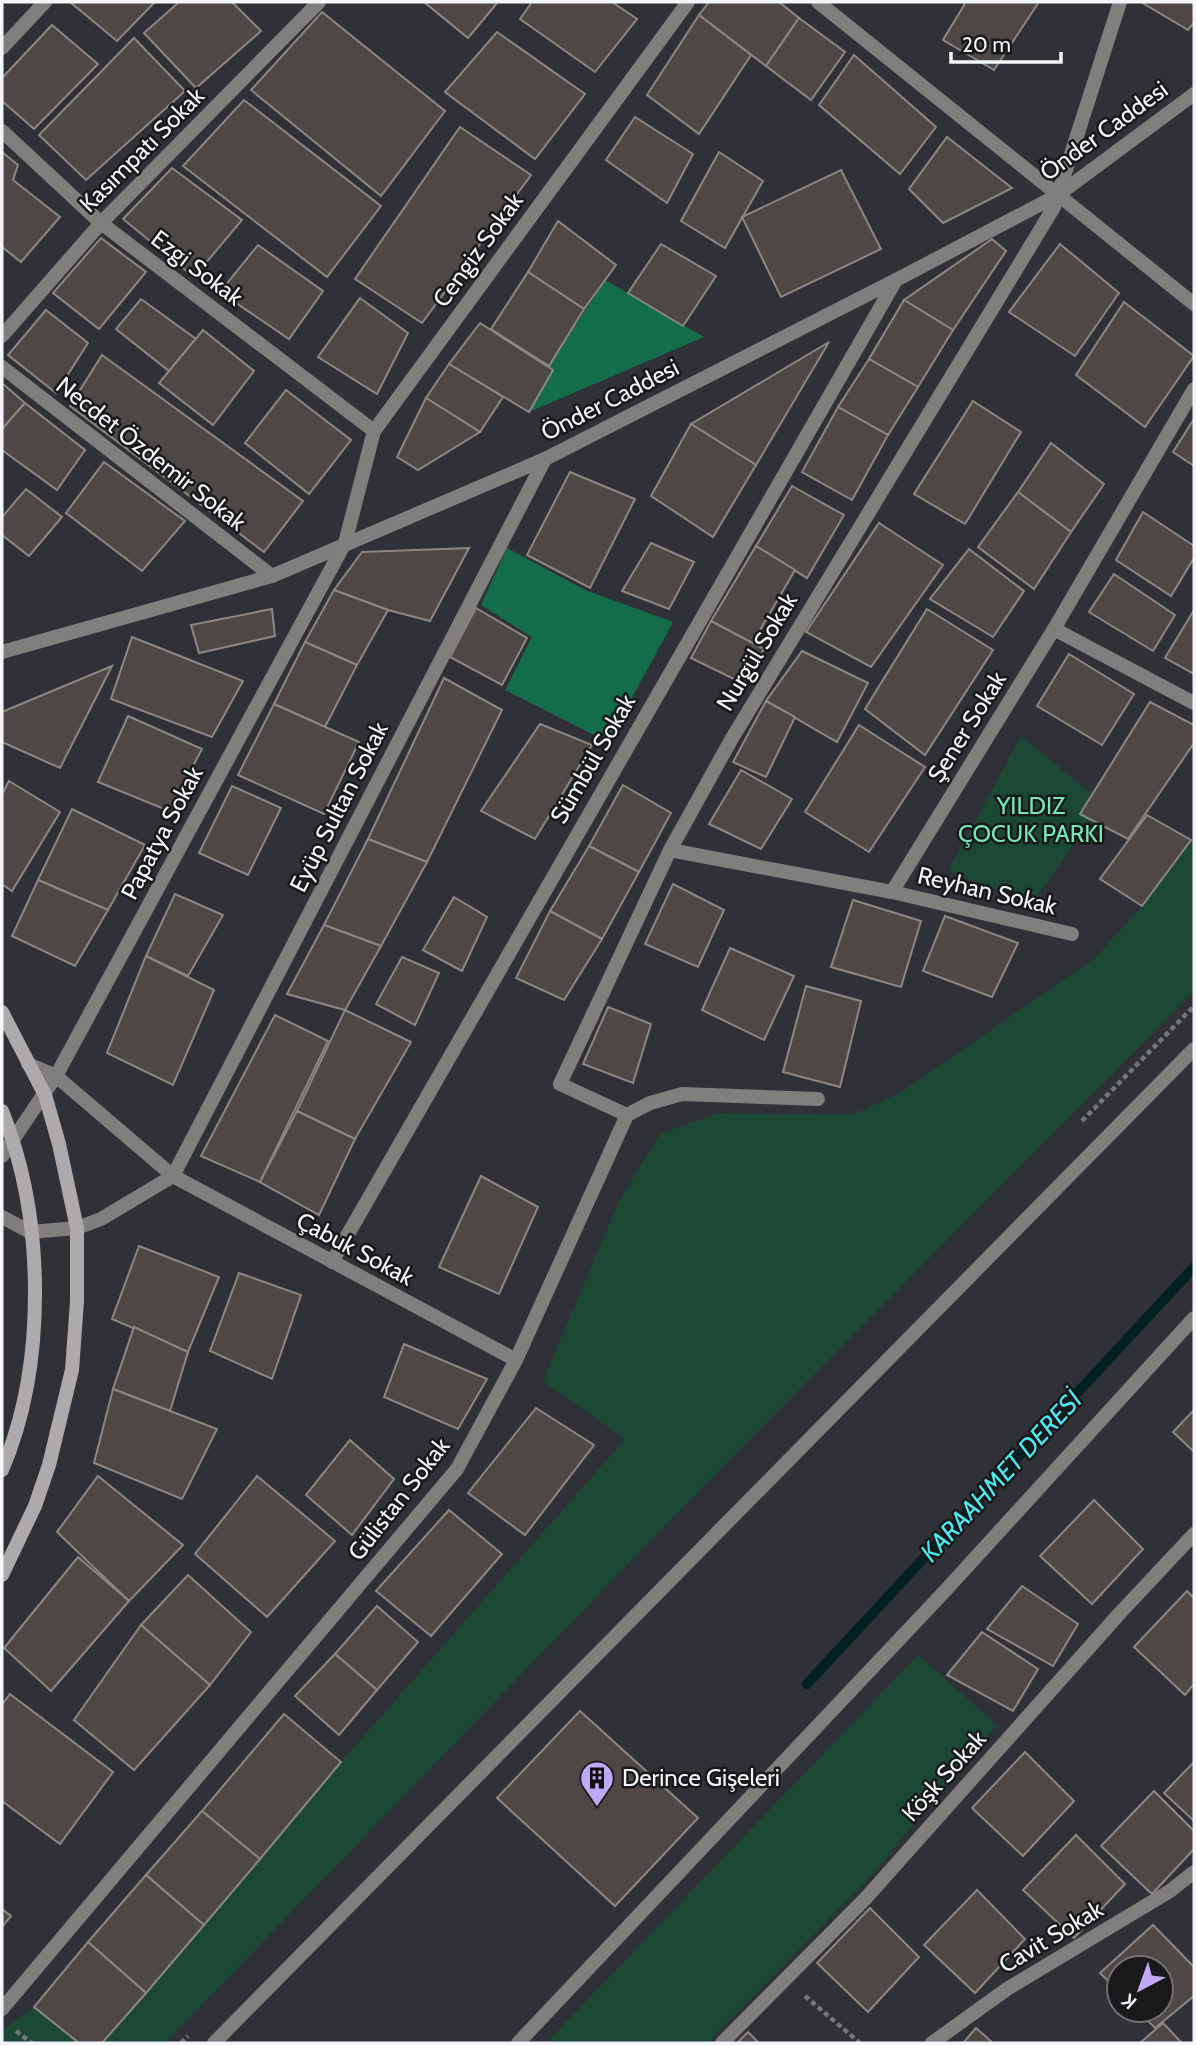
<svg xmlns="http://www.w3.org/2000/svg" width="1196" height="2045" viewBox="0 0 1196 2045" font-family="Cabin,sans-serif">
	<rect width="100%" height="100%" fill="#303136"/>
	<g fill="#1b4835">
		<polygon points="1021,736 1092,794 1080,813 1091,820 1032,904 948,871"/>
		<polygon points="1194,836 1194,991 693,1497 165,2043 102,2043 341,1762 625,1439 543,1381 619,1201 660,1134 719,1113 852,1115 900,1093 1095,958 1142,906"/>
		<polygon points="918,1655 997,1725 865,1883 707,2043 546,2043"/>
		<polygon points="34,2007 79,2043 2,2043 2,2030"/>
	</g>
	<g fill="#136d4b">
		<polygon points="605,280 704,337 529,412 553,370 549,366"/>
		<polygon points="507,548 585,590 673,622 608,742 505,690 532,637 481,605"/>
	</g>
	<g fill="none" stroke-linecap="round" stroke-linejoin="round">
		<polyline stroke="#002021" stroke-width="10" points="807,1684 1194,1267"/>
	</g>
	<g fill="#4d4845" stroke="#8d8784" stroke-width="2">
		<polygon points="70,2 155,2 117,41"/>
		<polygon points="179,2 232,2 261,31 196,88 144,33"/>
		<polygon points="424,2 498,2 468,38"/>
		<polygon points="532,2 612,2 637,19 595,72 520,19"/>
		<polygon points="709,2 779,2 799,18 766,66 699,15"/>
		<polygon points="966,2 1039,2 994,70 943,40"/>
		<polygon points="1141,2 1194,2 1194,22 1188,30"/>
		<polygon points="322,12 445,111 381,196 251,90"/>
		<polygon points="699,15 751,55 699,134 647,95"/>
		<polygon points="799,18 845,52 811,100 766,66"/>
		<polygon points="52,25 98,64 34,129 2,101 2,78"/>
		<polygon points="497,32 585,94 535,159 445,92"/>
		<polygon points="134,38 185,91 86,180 39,135"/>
		<polygon points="854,55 936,127 900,174 819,105"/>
		<polygon points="244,100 381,206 327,277 183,166"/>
		<polygon points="635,117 693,154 667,203 606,160"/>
		<polygon points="460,127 531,175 422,323 355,279"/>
		<polygon points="947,137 1012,188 943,223 909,189"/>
		<polygon points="2,152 18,165 13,180 60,217 21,262 2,247"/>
		<polygon points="719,152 763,181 725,248 681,221"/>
		<polygon points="172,168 242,220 194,277 123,219"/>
		<polygon points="841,170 881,249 781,297 742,217"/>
		<polygon points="558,221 616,265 584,309 528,272"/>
		<polygon points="101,238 146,272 99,329 53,293"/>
		<polygon points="992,239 1006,251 953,330 904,300"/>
		<polygon points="661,244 716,276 683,326 628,293"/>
		<polygon points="1060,244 1119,293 1075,356 1009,312"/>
		<polygon points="258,245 323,291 289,339 220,292"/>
		<polygon points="528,272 584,309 549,366 491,329"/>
		<polygon points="360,298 408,333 377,394 318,357"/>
		<polygon points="141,299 196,339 169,371 116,329"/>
		<polygon points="904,300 953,330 918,387 869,359"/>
		<polygon points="1124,302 1194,356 1145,427 1076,375"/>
		<polygon points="46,310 88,343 56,393 8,355"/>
		<polygon points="480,323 553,370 529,412 449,364"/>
		<polygon points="203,330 254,371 213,425 159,383"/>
		<polygon points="829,342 756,465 691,424"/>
		<polygon points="102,355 303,501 264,552 70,406"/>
		<polygon points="869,359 918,387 888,435 838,407"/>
		<polygon points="449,364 503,397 480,432 426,398"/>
		<polygon points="2,383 25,403 2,429"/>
		<polygon points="286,390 351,440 309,494 245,443"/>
		<polygon points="426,398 480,432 418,470 397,457"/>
		<polygon points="973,401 1021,432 965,524 914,494"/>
		<polygon points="25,403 85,450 57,490 2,450 2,429"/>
		<polygon points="838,407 888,435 852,500 802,472"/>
		<polygon points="1194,419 1194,466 1173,452"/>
		<polygon points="691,424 756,465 713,537 651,496"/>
		<polygon points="1051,443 1104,484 1071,532 1018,492"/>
		<polygon points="104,462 185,521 142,571 66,513"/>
		<polygon points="570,472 635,499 590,588 527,555"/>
		<polygon points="792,486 844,515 807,578 756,546"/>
		<polygon points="26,489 62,517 29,556 2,535 2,517"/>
		<polygon points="1018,492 1071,532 1034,589 978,547"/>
		<polygon points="1143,512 1194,546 1194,558 1171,596 1116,560"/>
		<polygon points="879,523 943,565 871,667 806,632"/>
		<polygon points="651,543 694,562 669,609 622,591"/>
		<polygon points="756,546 795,570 752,644 711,621"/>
		<polygon points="469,548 430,621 388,610 334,590 362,552"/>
		<polygon points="969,549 1024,591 993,637 930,599"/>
		<polygon points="1114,574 1175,615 1153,651 1089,612"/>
		<polygon points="334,590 388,610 357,665 305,642"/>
		<polygon points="476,608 527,638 502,685 450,657"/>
		<polygon points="272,609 275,636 199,653 191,625"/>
		<polygon points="927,609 993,650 925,755 865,709"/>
		<polygon points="1194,610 1194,674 1165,658"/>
		<polygon points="711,621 764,649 744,684 691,658"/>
		<polygon points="132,637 243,681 212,737 111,699"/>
		<polygon points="305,642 357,665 325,727 274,704"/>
		<polygon points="802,651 868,683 837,742 766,701"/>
		<polygon points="1069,654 1134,694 1102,745 1037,706"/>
		<polygon points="112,666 60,768 2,742 2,712"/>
		<polygon points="444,678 502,710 427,862 368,839"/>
		<polygon points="766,701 795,717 766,777 733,762"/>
		<polygon points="1150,702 1194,725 1194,743 1128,839 1080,814"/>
		<polygon points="274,704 359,742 324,814 238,775"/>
		<polygon points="128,716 202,749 169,811 98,782"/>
		<polygon points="540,724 592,745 535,839 481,811"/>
		<polygon points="859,725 925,767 869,852 805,812"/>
		<polygon points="741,770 792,799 761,849 709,824"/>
		<polygon points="9,781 60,812 12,891 2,884 2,794"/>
		<polygon points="623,785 671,813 639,872 589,846"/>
		<polygon points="232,786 281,808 248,875 199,853"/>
		<polygon points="72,809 145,845 108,910 38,880"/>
		<polygon points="1147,815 1191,840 1142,906 1100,879"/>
		<polygon points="368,839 427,862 381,946 324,925"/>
		<polygon points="589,846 639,872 602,939 550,911"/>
		<polygon points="38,880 108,910 75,966 12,936"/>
		<polygon points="673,884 724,910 698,967 645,944"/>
		<polygon points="175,894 223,915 188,976 146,956"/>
		<polygon points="454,897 487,917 462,971 423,950"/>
		<polygon points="853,900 921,921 901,987 831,967"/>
		<polygon points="550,911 602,939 564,1000 516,978"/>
		<polygon points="945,916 1018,943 992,997 923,971"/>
		<polygon points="324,925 381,946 345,1010 287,994"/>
		<polygon points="730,948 794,976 764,1040 702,1010"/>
		<polygon points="146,956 214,990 173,1085 107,1053"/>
		<polygon points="402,957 439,973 415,1025 376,1004"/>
		<polygon points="806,986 861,1001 840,1087 783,1072"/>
		<polygon points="608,1007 651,1024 633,1083 583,1064"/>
		<polygon points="345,1010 411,1042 355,1139 297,1111"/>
		<polygon points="275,1015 328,1041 260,1182 201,1156"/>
		<polygon points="297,1111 355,1139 319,1215 260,1182"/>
		<polygon points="481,1176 538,1207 499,1294 439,1267"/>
		<polygon points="139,1246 219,1277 188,1352 112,1319"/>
		<polygon points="239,1273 301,1295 272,1379 210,1351"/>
		<polygon points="134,1327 188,1352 170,1411 113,1389"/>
		<polygon points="404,1344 487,1379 458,1429 384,1397"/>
		<polygon points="113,1389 217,1429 182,1499 94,1463"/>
		<polygon points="536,1408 594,1445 525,1535 468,1493"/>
		<polygon points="1194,1410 1194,1452 1173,1432"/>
		<polygon points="350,1440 394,1479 352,1535 306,1495"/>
		<polygon points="98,1476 183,1545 129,1601 57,1532"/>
		<polygon points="257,1476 335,1541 267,1617 195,1554"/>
		<polygon points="1094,1500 1143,1549 1092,1604 1040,1556"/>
		<polygon points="449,1510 502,1554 431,1636 376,1591"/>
		<polygon points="78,1557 129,1601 51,1691 4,1648"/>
		<polygon points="188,1575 251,1632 210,1685 141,1625"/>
		<polygon points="1022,1586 1078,1624 1053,1666 987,1629"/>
		<polygon points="1187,1591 1194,1598 1194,1684 1185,1695 1134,1647"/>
		<polygon points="377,1606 418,1642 377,1690 335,1654"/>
		<polygon points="141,1625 210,1685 134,1770 74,1720"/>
		<polygon points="982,1632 1038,1669 1013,1711 947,1675"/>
		<polygon points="335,1654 377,1690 339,1735 295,1696"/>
		<polygon points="10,1694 113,1772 60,1844 2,1801 2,1705"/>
		<polygon points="580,1711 698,1818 615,1906 497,1798"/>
		<polygon points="284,1714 341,1762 260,1859 202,1811"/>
		<polygon points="1025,1752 1074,1801 1023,1856 972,1808"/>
		<polygon points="1194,1762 1194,1821 1164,1793"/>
		<polygon points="1154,1791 1194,1831 1194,1849 1152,1894 1101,1846"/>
		<polygon points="202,1811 260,1859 204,1925 146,1875"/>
		<polygon points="1076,1835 1125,1884 1074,1938 1023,1890"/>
		<polygon points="146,1875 204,1925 146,1993 88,1942"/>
		<polygon points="977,1890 1025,1939 975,1993 924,1945"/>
		<polygon points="870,1908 919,1957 868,2012 817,1963"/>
		<polygon points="2,1909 11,1916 2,1927"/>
		<polygon points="1153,1925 1194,1967 1194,1996 1155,2028 1137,2010 1161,2010 1161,1968 1119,1968 1119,1992 1100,1973"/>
		<polygon points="88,1942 146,1993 102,2043 79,2043 34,2007"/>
		<polygon points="1163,2023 1182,2043 1140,2043"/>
		<polygon points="976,2028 993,2043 963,2043"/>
		<polygon points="748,2032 759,2043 737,2043"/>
	</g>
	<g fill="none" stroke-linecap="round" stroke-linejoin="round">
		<g stroke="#75767a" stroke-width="4.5" stroke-dasharray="5 3.5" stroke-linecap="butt">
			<polyline points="1082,1121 1194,1006"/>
			<polyline points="805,1996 860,2043"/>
			<polyline points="16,2031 32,2043"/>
			<polyline points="181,2043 188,2036"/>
		</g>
		<g stroke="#817e7e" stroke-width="14">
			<polyline points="818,2 1194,304"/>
			<polyline points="2,48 45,2"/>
			<polyline points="2,131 101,223 374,431"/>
			<polyline points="2,336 101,223 319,2"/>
			<polyline points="2,367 272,576"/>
			<polyline points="1054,629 1194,703"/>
			<polyline points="2,652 272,576 545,459 896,280 1058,195 1194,94"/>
			<polyline points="670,850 892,892 1054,629 1194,389"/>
			<polyline points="892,892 1072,934"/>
			<polyline points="28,1064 56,1076 173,1176 516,1360"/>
			<polyline points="627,1115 560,1084 670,850 731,740 1054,207 1120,2"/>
			<polyline points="2,1156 56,1076 345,543 374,431 688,2"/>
			<polyline points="173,1176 545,459"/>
			<polyline points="2,1217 30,1232 77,1228 101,1219 173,1176"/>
			<polyline points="332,1262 896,280"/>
			<polyline points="2,2009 457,1469 516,1360 627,1115 650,1103 682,1094 818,1099"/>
			<polyline points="722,2043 865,1899 1120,1613 1194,1534"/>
			<polyline points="932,2043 1007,1989 1170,1891 1194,1872"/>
		</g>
		<g stroke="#817e7e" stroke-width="14">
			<polyline points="214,2043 1194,1049"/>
			<polyline points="518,2043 944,1592 1194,1318"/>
		</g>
		<g stroke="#aea9aa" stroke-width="14">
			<polyline points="2,1012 45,1095 59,1144 77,1228 77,1301 72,1370 49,1465 35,1506 2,1575"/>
			<path d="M2 1111C45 1217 47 1365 2 1470"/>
		</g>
	</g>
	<defs>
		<g id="building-pin" transform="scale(1.75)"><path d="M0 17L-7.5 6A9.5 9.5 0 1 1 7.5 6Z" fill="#bea9f5" stroke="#19191b"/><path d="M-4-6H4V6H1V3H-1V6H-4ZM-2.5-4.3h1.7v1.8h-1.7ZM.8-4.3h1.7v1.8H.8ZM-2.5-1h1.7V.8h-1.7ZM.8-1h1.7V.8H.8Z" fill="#111"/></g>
	</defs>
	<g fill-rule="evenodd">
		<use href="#building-pin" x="597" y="1778"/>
	</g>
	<g text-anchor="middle" stroke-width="5" stroke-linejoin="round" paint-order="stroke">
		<g font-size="24" fill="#f4f5f8" stroke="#19191b">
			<text transform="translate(1104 131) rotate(-36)" y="8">Önder Caddesi</text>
			<text transform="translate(142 150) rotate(-45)" y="8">Kasımpatı Sokak</text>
			<text transform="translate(478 250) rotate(-54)" y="8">Cengiz Sokak</text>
			<text transform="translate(197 268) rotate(37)" y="8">Ezgi Sokak</text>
			<text transform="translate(610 400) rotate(-27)" y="8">Önder Caddesi</text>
			<text transform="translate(151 454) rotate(38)" y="8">Necdet Özdemir Sokak</text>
			<text transform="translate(757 652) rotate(-59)" y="8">Nurgül Sokak</text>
			<text transform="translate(967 727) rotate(-58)" y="8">Şener Sokak</text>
			<text transform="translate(593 759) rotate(-60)" y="8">Sümbül Sokak</text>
			<text transform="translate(339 807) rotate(-63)" y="8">Eyüp Sultan Sokak</text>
			<text transform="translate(162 833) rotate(-62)" y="8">Papatya Sokak</text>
			<text transform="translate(987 891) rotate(13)" y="8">Reyhan Sokak</text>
			<text transform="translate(355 1249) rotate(28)" y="8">Çabuk Sokak</text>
			<text transform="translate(399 1499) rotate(-52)" y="8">Gülistan Sokak</text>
			<text transform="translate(944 1776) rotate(-48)" y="8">Köşk Sokak</text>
			<text transform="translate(1051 1937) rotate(-31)" y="8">Cavit Sokak</text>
		</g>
		<g font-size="24" fill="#77e8b5" stroke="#19191b">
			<text x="1031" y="814">YILDIZ<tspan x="1031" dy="28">ÇOCUK PARKI</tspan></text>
		</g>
		<g font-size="24" fill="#f4f5f8" stroke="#19191b" text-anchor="start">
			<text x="622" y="1786">Derince Gişeleri</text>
		</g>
		<g font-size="26" font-style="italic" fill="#4de9ef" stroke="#19191b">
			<text transform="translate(1001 1476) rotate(-47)" y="9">KARAAHMET DERESİ</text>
		</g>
	</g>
	<rect width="1196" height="2045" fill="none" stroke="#f4f5f8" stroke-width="7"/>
	<g transform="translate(1140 1989) rotate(221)"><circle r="33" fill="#19191b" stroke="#717173" stroke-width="2"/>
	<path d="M0-5L12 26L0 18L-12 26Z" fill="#bea9f5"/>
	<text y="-10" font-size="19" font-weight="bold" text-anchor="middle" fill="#f4f5f8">K</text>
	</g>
	<path d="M951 52v10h110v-10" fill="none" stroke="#f4f5f8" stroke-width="3.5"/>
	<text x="962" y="52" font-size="21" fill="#f4f5f8" stroke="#19191b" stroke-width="5" paint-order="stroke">20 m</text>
</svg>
